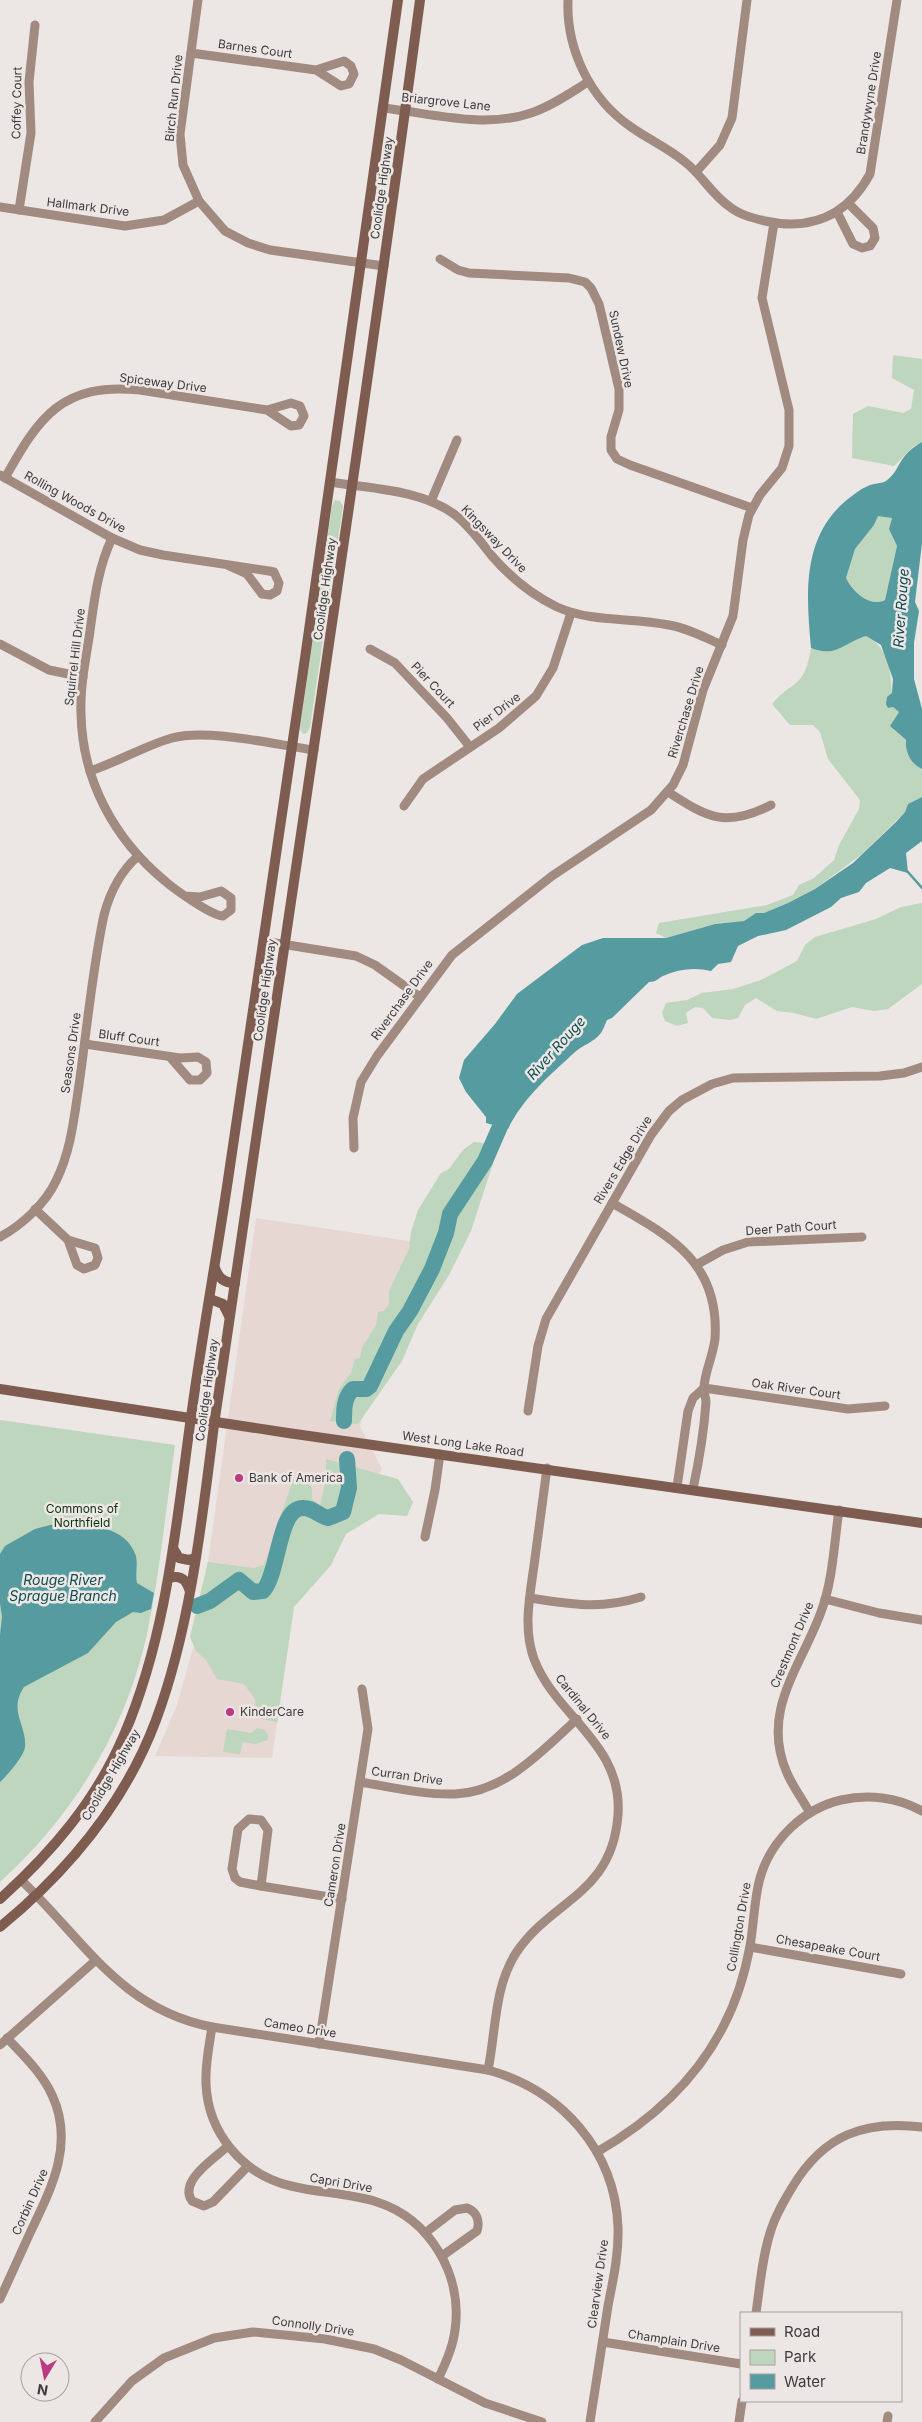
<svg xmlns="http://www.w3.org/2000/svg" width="922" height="2422" viewBox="0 0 922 2422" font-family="Inter,sans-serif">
	<rect width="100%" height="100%" fill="#ece6e4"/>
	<polygon fill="#e6d7d2" points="256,1218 441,1246 370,1386 360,1426 382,1469 294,1607 272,1758 155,1756 177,1705 193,1648 208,1562"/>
	<g fill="#bdd6bd">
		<polygon points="893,355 922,359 922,442 913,447 894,466 852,458 853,414 868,406 903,413 911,409 914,390 892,378"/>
		<polygon points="335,500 340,501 343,506 310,727 307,733 303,734 300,729 332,506"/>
		<path d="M878 515 892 518 889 529 897 546 885 600C870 608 853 591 846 578L855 549 874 525Z"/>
		<path d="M866 636C894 651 890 679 893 707L899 712 890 726 906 741C905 753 911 764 922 769V797L908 804 905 812 862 854 815 889 788 903 764 913H756L744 921 715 924 666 938 656 933 659 923 767 905 793 895 799 885 814 878 834 860 839 845 859 809 860 800 828 759 820 732 813 725H790L772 704C795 678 804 689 811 648 837 658 843 643 866 636Z"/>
		<polygon points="922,903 922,984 888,1009 874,1011 852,1007 816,1019 794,1013 777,1011 756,998 745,1005 738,1018 730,1020 712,1018 703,1008 695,1007 686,1013 688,1023 677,1026 665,1021 662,1013 666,1003 687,1000 702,993 733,989 761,980 797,961 805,945 815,937 876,919 901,907"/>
		<polygon points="474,1142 499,1145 471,1231 449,1275 418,1324 402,1361 358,1424 330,1421 339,1389 351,1373 355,1359 360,1358 362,1348 376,1325 378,1312 384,1311 389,1304 389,1291 409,1249 411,1232 418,1210 441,1173 449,1169 463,1150"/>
		<path d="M0 1420 175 1445C166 1508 160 1572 147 1634 126 1730 73 1816 0 1882Z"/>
		<polygon points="326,1459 398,1479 413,1502 407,1516 379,1514 346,1534 331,1565 294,1607 277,1722 257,1718 255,1699 244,1684 217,1679 206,1660 196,1651 190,1637 208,1562 254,1568 264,1565 293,1480 306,1480 312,1488 312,1499 320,1505 326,1480"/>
		<polygon points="257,1728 265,1730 268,1735 268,1740 256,1744 243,1742 240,1754 223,1752 227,1729 252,1733"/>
	</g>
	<g fill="#569b9f" fill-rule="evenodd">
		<path d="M922 442V543L915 602 919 611 914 643V679L922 709V769C911 764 905 753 906 740L890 726 899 712 893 707 888 708 886 704 887 697 892 693 893 679 881 645 866 636C843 643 837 658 811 648 806 593 801 533 852 496 856 493 862 488 868 486 873 483 881 484 886 481 893 476 896 470 900 463 905 454 913 447 922 442ZM878 516 892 518 889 529 897 546 885 600C870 608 852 591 846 578L855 549 874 525Z"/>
		<path d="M922 797V841L906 853 908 873 890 868 866 883 859 892 841 898 831 907 786 930 758 936 738 946 731 962 718 964 711 971C695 967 678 969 663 976 657 979 656 982 649 982L612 1018 607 1020C605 1024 603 1031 600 1034 594 1042 583 1045 575 1052 550 1075 523 1098 508 1129L486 1123V1117L466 1092 459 1078 464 1060 495 1024 517 994 582 945 603 938H666L715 924 744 921 756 913H764L788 903 815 889 853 863 896 822 905 812 908 804Z"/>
		<path d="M54 1524C83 1524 125 1523 136 1556 138 1565 135 1574 137 1583L154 1593 151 1609 141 1613 133 1612 116 1622 88 1653 24 1687C8 1711 27 1725 25 1747 24 1756 7 1776 0 1782V1635L2 1617 0 1603V1554L5 1546 35 1529Z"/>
	</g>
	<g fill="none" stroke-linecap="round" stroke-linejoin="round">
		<polyline stroke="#569b9f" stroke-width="2.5" points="907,871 922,888"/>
		<g stroke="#569b9f" stroke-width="16">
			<path d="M344 1421C344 1409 344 1397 353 1389H366L370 1386 396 1331 410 1311 432 1269 446 1233 450 1214 485 1161 509 1106"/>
			<path d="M197 1606 210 1601 239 1580 253 1592 263 1591C279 1574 278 1509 302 1508 312 1507 319 1516 328 1518L343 1512 349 1488 347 1459"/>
		</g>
		<g stroke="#a18a80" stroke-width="9">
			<polyline points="198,0 180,134 183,165 199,201 225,231 248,243 270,250 384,266"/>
			<path d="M568 0C566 49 590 99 631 127 648 139 668 148 685 162 702 175 712 195 730 207 740 215 753 218 765 221 811 231 847 216 870 174L897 0"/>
			<polyline points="191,53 316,70 341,86 349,84 354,74 351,66 344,61 316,70"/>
			<path d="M383 108C431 113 484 129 531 113 552 106 570 93 588 82"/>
			<polyline points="696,172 720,145 732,118 747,0"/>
			<polyline points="0,207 125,226 164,220 199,201"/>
			<polyline points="19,210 31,133 29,82 35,25"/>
			<polyline points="837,212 853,244 862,248 870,246 875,238 873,228 848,203"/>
			<polyline points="440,259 458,270 469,273 569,278 585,282 591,288 599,304 619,389 619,410 611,437 611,450 617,459 630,465 752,508"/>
			<polyline points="0,475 112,538 140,550 163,555 269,571 274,572 279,583 277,591 270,595 262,594 247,574 227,565"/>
			<path d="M5 478C39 417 62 382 140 390L267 410 291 426 299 425 304 416 300 406 291 403 267 410"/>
			<path d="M330 482C371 489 419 489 454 514 469 525 480 541 492 556 510 577 532 595 557 607 593 623 631 617 669 625 687 628 704 637 722 645"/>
			<polyline points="431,501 457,440"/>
			<path d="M112 538C97 570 94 603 89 638 85 663 80 688 81 713 82 780 114 839 165 881 174 889 212 916 223 916L231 910V898L221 891 200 897 185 896"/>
			<polyline points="0,644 49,670 83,677"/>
			<polyline points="370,649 395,663 447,718 470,747"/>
			<path d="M90 771C118 762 144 746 172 738 207 728 277 745 314 750"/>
			<path d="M668 792C708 818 726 828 771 805"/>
			<polyline points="404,806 423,779 499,728 536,696 553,668 571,613"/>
			<polyline points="263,941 356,956 375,965 420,997"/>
			<polyline points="85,1044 180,1058 198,1057 206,1062 207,1073 200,1080 190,1080 170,1057"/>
			<polyline points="354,1148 353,1118 361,1082 377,1056 452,955 552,876 651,810 673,785 683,765 703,690 733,616 743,540 749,515 760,495 782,468 789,446 789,410 762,298 774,223"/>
			<path d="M612 1203C670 1236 720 1262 715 1339 713 1356 705 1371 704 1387 703 1392 706 1397 706 1402 704 1431 699 1461 693 1489"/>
			<polyline points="35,1209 68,1240 77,1265 84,1269 95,1265 98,1258 95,1248 68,1240"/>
			<path d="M0 1237C22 1225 45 1204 56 1181 71 1151 74 1118 79 1085 87 1029 92 971 104 915 110 892 120 872 138 856"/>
			<polyline points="696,1265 723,1250 748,1242 862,1237"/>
			<polyline points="704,1388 848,1409 885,1406"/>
			<polyline points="528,1411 538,1346 546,1319 651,1135 669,1111 682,1100 712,1084 733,1078 880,1076 904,1073 922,1067"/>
			<polyline points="677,1487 688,1411 693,1398 704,1388"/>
			<polyline points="425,1537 435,1490 440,1454"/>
			<path d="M530 1598C572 1604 599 1610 641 1597"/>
			<polyline points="825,1599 879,1613 922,1620"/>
			<path d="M360 1782C391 1787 424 1795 455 1794 505 1792 542 1751 577 1719"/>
			<path d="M810 1813C803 1800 793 1787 787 1773 760 1711 801 1667 821 1612 833 1580 834 1544 839 1510"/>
			<polygon points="249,1819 261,1820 268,1830 261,1886 240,1882 235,1878 232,1869 238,1829"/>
			<path d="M21 1880C84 1940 120 2009 212 2027L488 2070C561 2090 615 2150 618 2227 619 2254 613 2280 608 2306 602 2345 596 2383 590 2422"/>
			<polyline points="261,1886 342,1899"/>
			<polyline points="750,1947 901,1974"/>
			<path d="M212 2027C209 2046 205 2065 206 2084 208 2133 243 2175 291 2186 319 2193 349 2193 377 2202 430 2219 463 2275 455 2330 453 2347 446 2363 438 2379"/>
			<polyline points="319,2044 368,1729 362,1689"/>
			<polyline points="0,2045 96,1960"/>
			<path d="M488 2070C496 2031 494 1987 516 1953 552 1899 612 1895 618 1815 623 1743 556 1717 534 1659 522 1626 531 1591 535 1558 539 1528 543 1498 547 1468"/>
			<path d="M228 2146C215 2158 178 2181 192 2201L204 2206 213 2202 248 2166"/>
			<path d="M597 2152C651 2121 696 2081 724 2025 737 2000 745 1973 750 1946 754 1923 754 1900 760 1878 771 1840 803 1809 841 1800 868 1794 897 1797 922 1811"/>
			<path d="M425 2233 455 2210 467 2208C477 2212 480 2221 477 2231L442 2256"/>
			<path d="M0 2299C10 2277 20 2255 30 2233 51 2189 75 2144 52 2095 42 2073 24 2056 7 2038"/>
			<path d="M756 2313C760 2286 762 2257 771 2230 776 2214 784 2201 793 2186 824 2135 864 2120 922 2127"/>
			<polyline points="603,2342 741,2364"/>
			<polyline points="95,2422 132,2381 164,2358 214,2338 253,2332 325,2339 374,2349 401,2360 485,2403 542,2422"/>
			<polyline points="739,2422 742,2401"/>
			<polyline points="887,2422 888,2416"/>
		</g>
		<g stroke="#7e5d50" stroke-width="10">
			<path d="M215 1268C218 1278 225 1283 235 1283"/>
			<polyline points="210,1299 223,1304 229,1316"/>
			<polyline points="0,1389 288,1433 922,1523"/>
			<polyline points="173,1548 179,1558 189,1560 195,1558"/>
			<path d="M169 1578C180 1575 186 1579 189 1589"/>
			<path d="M0 1899C52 1852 96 1801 124 1735 167 1635 176 1525 191 1417 202 1336 217 1255 229 1173 287 782 345 392 398 0"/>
			<path d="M0 1927C67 1872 125 1803 156 1720 190 1629 202 1521 214 1425 227 1332 241 1239 255 1146 311 764 369 382 420 0"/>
		</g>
	</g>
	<g fill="#bb3a83" stroke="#ece6e4" stroke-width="2">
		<circle cx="239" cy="1478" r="5"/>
		<circle cx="230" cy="1712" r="5"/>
	</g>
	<g text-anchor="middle" stroke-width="5" stroke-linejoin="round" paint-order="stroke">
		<g font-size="12" fill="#3e3c3b" stroke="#ece6e4">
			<text transform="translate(255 49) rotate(8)" y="4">Barnes Court</text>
			<text transform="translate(174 98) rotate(-84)" y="4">Birch Run Drive</text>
			<text transform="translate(446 102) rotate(6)" y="4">Briargrove Lane</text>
			<text transform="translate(17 103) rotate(-89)" y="4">Coffey Court</text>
			<text transform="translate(869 103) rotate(-81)" y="4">Brandywyne Drive</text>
			<text transform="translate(382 188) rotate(-82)" y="4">Coolidge Highway</text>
			<text transform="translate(88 207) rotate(7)" y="4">Hallmark Drive</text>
			<text transform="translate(621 349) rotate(78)" y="4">Sundew Drive</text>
			<text transform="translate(163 383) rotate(7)" y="4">Spiceway Drive</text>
			<text transform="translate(75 502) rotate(29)" y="4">Rolling Woods Drive</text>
			<text transform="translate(494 539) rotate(46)" y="4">Kingsway Drive</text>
			<text transform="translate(325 589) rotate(-82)" y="4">Coolidge Highway</text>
			<text transform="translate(75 657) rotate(-83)" y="4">Squirrel Hill Drive</text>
			<text transform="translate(433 685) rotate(47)" y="4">Pier Court</text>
			<text transform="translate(497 712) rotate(-37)" y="4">Pier Drive</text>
			<text transform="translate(686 712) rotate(-73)" y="4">Riverchase Drive</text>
			<text transform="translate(265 990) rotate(-82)" y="4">Coolidge Highway</text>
			<text transform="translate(402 1000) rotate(-54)" y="4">Riverchase Drive</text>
			<text transform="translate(129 1038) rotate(8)" y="4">Bluff Court</text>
			<text transform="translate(71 1053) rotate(-82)" y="4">Seasons Drive</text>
			<text transform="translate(623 1160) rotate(-59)" y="4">Rivers Edge Drive</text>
			<text transform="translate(791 1228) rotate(-4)" y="4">Deer Path Court</text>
			<text transform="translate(796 1389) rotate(8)" y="4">Oak River Court</text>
			<text transform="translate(207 1390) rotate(-82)" y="4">Coolidge Highway</text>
			<text transform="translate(463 1444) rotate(8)" y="4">West Long Lake Road</text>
			<text transform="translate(792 1645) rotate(-67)" y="4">Crestmont Drive</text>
			<text transform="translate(583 1707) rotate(51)" y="4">Cardinal Drive</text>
			<text transform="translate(111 1775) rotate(-60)" y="4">Coolidge Highway</text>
			<text transform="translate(407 1776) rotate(8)" y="4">Curran Drive</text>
			<text transform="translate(335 1865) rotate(-81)" y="4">Cameron Drive</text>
			<text transform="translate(739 1927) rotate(-80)" y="4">Collington Drive</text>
			<text transform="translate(828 1948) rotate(10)" y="4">Chesapeake Court</text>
			<text transform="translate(300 2028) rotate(9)" y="4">Cameo Drive</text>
			<text transform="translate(341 2183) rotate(10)" y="4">Capri Drive</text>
			<text transform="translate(30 2202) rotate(-66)" y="4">Corbin Drive</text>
			<text transform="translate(598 2284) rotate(-82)" y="4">Clearview Drive</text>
			<text transform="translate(313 2326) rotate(8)" y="4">Connolly Drive</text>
			<text transform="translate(674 2341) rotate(9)" y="4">Champlain Drive</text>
		</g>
		<g font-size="12" fill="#3e3c3b" stroke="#ece6e4" text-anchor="start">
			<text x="249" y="1482">Bank of America</text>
			<text x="240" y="1716">KinderCare</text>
		</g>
		<g font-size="12" fill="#07330c" stroke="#ece6e4">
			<text x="82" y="1513">Commons of<tspan x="82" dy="14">Northfield</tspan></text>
		</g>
		<g font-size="14" font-style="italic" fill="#0e4d51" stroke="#ece6e4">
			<text transform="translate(901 608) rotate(-86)" y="5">River Rouge</text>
			<text transform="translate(556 1048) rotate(-48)" y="5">River Rouge</text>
			<text x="63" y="1585">Rouge River<tspan x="63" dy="16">Sprague Branch</tspan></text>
		</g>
	</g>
	<rect x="740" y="2312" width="162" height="90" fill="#ece6e4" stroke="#a6a2a0"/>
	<rect x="750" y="2328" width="25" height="8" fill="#7e5d50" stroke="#a6a2a0"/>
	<text x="784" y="2337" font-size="15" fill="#3e3c3b">Road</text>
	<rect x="750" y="2350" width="25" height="15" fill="#bdd6bd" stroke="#a6a2a0"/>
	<text x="784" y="2362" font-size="15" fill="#3e3c3b">Park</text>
	<rect x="750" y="2374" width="25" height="15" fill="#569b9f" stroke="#a6a2a0"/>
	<text x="784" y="2387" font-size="15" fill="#3e3c3b">Water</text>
	<g transform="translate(45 2377) rotate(190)"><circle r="24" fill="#ece6e4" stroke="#a6a2a0"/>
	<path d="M0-4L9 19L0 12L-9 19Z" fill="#bb3a83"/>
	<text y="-8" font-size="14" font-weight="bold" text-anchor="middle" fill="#3e3c3b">N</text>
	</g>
</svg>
